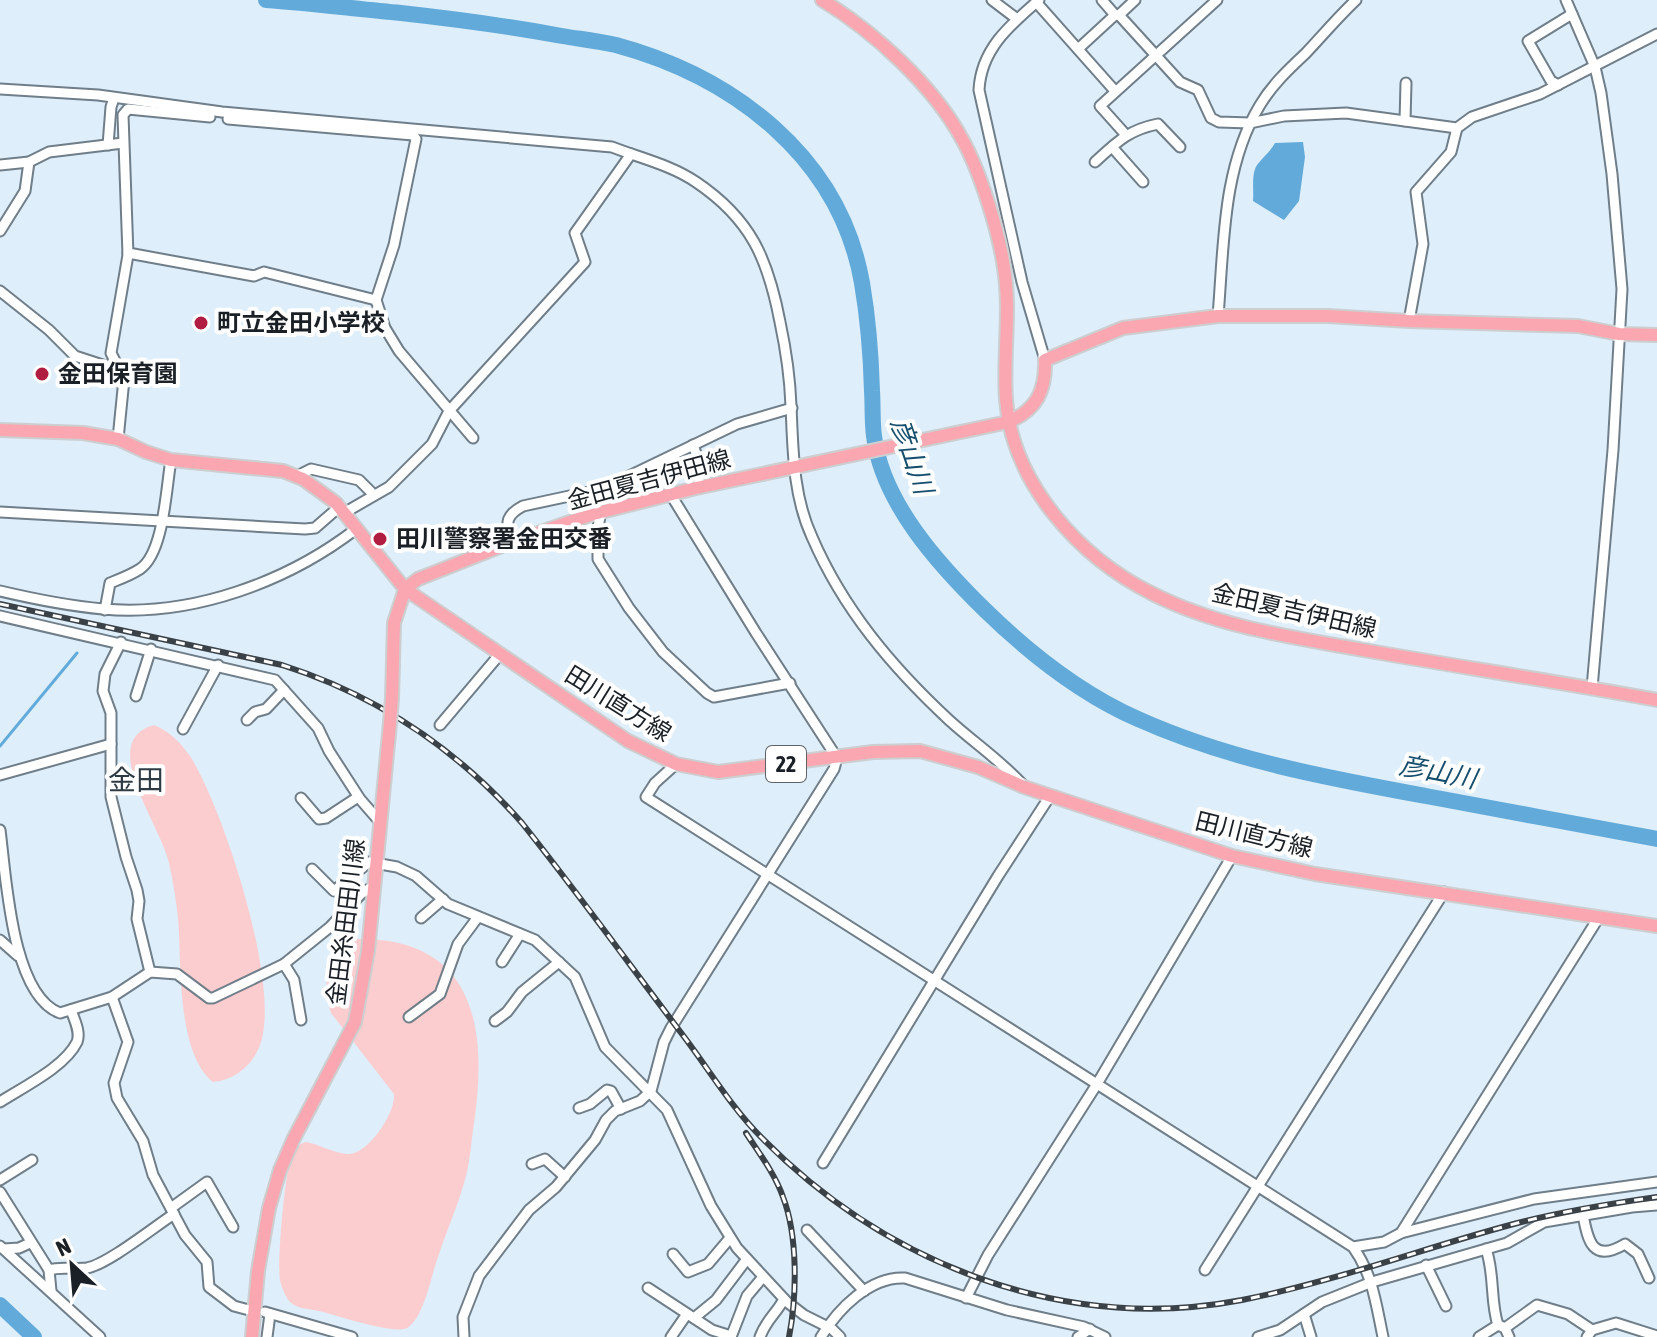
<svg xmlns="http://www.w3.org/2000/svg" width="1657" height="1337" viewBox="0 0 1657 1337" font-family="'Asap Condensed','Noto Sans JP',sans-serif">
	<rect width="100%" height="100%" fill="#deeefa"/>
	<g fill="#fccdcf">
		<path d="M154 725C169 731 180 742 190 756 223 808 280 982 261 1042 254 1064 236 1080 213 1082 176 1053 182 962 178 918 176 899 173 881 169 863 161 825 96 741 154 725Z"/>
		<path d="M356 939C475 937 488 1028 474 1123 471 1142 470 1164 464 1183 457 1208 446 1232 438 1257 431 1276 424 1318 407 1328 394 1335 336 1315 319 1311 310 1309 297 1309 290 1302 286 1298 281 1286 280 1280 277 1263 285 1170 292 1154 294 1148 299 1145 305 1142 319 1144 333 1153 347 1154 367 1156 396 1113 394 1094L331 1013C322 983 325 954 356 939Z"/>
	</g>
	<path fill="#62aada" d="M1303 142 1305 157 1299 201 1284 220 1253 201C1254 190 1251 174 1257 165 1263 157 1270 152 1275 143Z"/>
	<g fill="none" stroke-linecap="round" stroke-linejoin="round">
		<polyline stroke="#62aada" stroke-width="3" points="0,746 77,653"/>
		<g stroke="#62aada" stroke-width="16">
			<path d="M266 0C311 3 356 9 401 13 455 19 508 26 562 36 580 39 598 41 616 45 734 77 840 157 862 283 868 318 871 355 872 391 873 406 872 421 874 436 882 502 938 564 984 609 1028 652 1081 694 1138 719 1229 760 1328 778 1426 796 1503 810 1580 825 1657 839"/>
			<polyline points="0,1305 34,1337"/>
		</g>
		<g stroke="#6f7e89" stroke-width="13">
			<g id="minor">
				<polyline points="992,0 1017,19"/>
				<path d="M1039 0C1010 25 981 49 979 90L1022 282 1045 360"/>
				<polyline points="1102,0 1115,15"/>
				<polyline points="1135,0 1119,15 1180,82 1198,90 1211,118 1219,122 1250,123 1284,116 1346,113 1457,128 1472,117 1540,94 1657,34"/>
				<polyline points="1566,0 1595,67 1601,93 1612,174 1622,289 1613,450 1592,688"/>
				<polyline points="1036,2 1115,91"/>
				<polyline points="1078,49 1115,15 1119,15"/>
				<polyline points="1558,85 1551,81 1528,41 1572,14"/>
				<path d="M0 89 98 95 222 112 612 147C640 158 671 165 696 182 751 219 768 259 780 322 786 350 790 378 791 406 793 451 793 496 812 537 843 609 892 667 949 720 973 742 1000 760 1022 784"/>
				<polyline points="228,119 413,135 416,139 394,245 376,300 385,328 399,351 473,438"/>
				<polyline points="1405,121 1406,83"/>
				<polyline points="1126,135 1100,106 1217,0"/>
				<polyline points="108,145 111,107 114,98"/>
				<polyline points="1112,147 1143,182"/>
				<path d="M1095 162C1117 142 1128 130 1158 124L1180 147"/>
				<polyline points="0,165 29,162 49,152 123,143"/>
				<polyline points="0,231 25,191 29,162"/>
				<polyline points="128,253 254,276 264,272 376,300"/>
				<polyline points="0,291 49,330 75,356 118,370"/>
				<path d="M1218 316C1224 245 1222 168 1260 105 1272 85 1288 70 1305 54 1322 36 1338 17 1356 0"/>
				<polyline points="1409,321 1423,244 1416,192 1451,152 1457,128"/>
				<polyline points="118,439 124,379 111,353 128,255 123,115 128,109 210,117"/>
				<polyline points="693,445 699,462 699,488"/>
				<polyline points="297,476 311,469 359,480 374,495"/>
				<polyline points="0,512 305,529 315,528 339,507"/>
				<polyline points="601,512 598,527 598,559 629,608 663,652 707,693 714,697 790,683"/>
				<polyline points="344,513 389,487 432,444 449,411 585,262 575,233 631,154"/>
				<path d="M509 543C507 523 504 516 523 506L602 489 737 424 792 408"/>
				<path d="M0 591C34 599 69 606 103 609 192 617 287 582 356 529"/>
				<path d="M105 610 110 583C120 579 131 575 140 569 164 553 166 488 171 460"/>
				<polyline points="0,616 275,680 318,728 329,751 360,799 380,822"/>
				<polyline points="121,642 105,674 103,691 111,713 111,797 126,857 137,890 139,901 137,919 150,972"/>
				<polyline points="136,696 151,649"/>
				<polyline points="247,720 255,712 266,709 284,690"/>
				<polyline points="440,725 500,654"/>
				<polyline points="183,729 218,665"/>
				<path d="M676 764 655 783 646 797 1353 1247C1373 1275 1376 1304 1383 1337"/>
				<polyline points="0,775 111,744"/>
				<polyline points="301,798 319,819 326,818 358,797"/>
				<path d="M0 830C6 874 11 995 60 1013L112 997 150 972 177 974 209 998H213L284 964 330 927 362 893 374 886"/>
				<polyline points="312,869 334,891 369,862 397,867 416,876 448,904 535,940 575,977 605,1047 667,1110 711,1206 737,1248 787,1302 804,1315 832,1329 840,1337"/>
				<polyline points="421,918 443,899"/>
				<polyline points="0,940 18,956"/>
				<polyline points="502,962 520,934"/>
				<polyline points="284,964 294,980 301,1020"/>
				<polyline points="112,997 128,1042 114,1083 117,1098 143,1141 153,1175 185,1235 207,1262 209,1287 234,1306 249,1310"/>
				<polyline points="409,1017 440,994 458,944 478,917"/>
				<polyline points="495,1021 507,1012 522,992 559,962"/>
				<path d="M0 1102C23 1087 65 1067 77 1042 81 1032 74 1019 71 1010"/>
				<polyline points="579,1108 590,1104 607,1090 611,1091 621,1109"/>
				<polyline points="823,1163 998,876 1050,796"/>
				<polyline points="532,1164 545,1159 565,1177"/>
				<polyline points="0,1180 32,1160"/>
				<polyline points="0,1192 49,1270 51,1291"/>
				<polyline points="171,1208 207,1182 233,1227"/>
				<path d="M1583 1215C1588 1242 1593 1263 1625 1244L1638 1254 1649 1278"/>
				<polyline points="807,1230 864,1291"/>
				<polyline points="1401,1233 1599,917"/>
				<polyline points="0,1246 100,1337"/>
				<polyline points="1353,1247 1384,1242 1401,1233 1534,1199 1657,1182"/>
				<polyline points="4,1249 19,1248 30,1243"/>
				<path d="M1486 1249C1495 1275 1490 1301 1498 1325"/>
				<polyline points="673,1254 688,1272 708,1264 730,1238"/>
				<polyline points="1426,1265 1446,1306"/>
				<path d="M49 1270C62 1266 74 1270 87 1268 108 1264 154 1227 174 1214"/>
				<polyline points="1205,1270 1444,892"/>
				<polyline points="648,1288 712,1330 731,1336"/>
				<polyline points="966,1298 988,1255 1097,1084 1232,856"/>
				<polyline points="265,1312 352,1337"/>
				<polyline points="1304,1314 1311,1337"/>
				<polyline points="694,1318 716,1300 747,1259"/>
				<polyline points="1505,1328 1537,1305 1568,1314 1592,1330 1587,1337"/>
				<polyline points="1592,1330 1616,1323 1657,1336"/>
				<polyline points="267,1337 270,1314"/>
				<polyline points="464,1337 463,1317 479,1276 529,1210 556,1187 595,1140 606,1120 615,1111 640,1101 651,1091 664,1042 671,1028 834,769 837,758 756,633 671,495"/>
				<polyline points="671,1337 687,1314"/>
				<polyline points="731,1337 747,1296 763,1277"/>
				<path d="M760 1337C766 1320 776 1314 784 1299"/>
				<path d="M821 1337C838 1309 870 1276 905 1278L1007 1310 1084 1327 1105 1337"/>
				<polyline points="1078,1337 1090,1329"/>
				<polyline points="1258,1337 1280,1330 1322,1302 1372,1282 1507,1243 1544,1222 1632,1207 1657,1205"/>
				<polyline points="1479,1337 1498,1325 1505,1328 1509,1337"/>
			</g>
		</g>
		<g stroke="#cdcecf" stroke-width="16">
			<g id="major">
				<path d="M822 0C873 31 933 85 962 139 980 171 999 232 1004 268 1011 311 1003 356 1006 399 1012 484 1080 558 1153 594 1218 627 1291 637 1363 650 1461 667 1559 682 1657 700"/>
				<polyline points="0,430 83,433 118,439 146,452 171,460 283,471 303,479 336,503 405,589 628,741 676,764 718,772 873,752 920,751 978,767 1024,787 1232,856 1315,874 1657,926"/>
				<path d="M392 698 394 623 405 589 418 579 509 543 593 514 696 488 1008 422C1037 410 1046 390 1045 360L1123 328 1218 316H1328L1409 321 1578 326 1619 334 1657 335"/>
				<polyline points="252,1337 258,1271 269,1208 280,1170 294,1138 355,1022 368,951 390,723"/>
			</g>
		</g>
		<use href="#minor" stroke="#fff" stroke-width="9"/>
		<use href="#major" stroke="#fba7b2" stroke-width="12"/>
		<g stroke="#3a4147" stroke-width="6">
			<g id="rail">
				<path d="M0 604 282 665C376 695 457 749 522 823 577 892 629 964 682 1034 708 1068 731 1107 761 1137 886 1264 1063 1334 1242 1300 1333 1282 1421 1249 1510 1225 1558 1212 1608 1204 1657 1197"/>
				<path d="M746 1133C759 1153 775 1174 783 1197 798 1236 797 1296 789 1337"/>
			</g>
		</g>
		<use href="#rail" stroke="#fff" stroke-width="3" stroke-dasharray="9" stroke-linecap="butt"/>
		<g stroke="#cdcecf" stroke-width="16" stroke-linecap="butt">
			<polyline id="major-bridge" points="390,723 392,698"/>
		</g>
		<use href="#major-bridge" stroke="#fba7b2" stroke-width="12"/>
	</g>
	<g fill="#b11d40" stroke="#fff" stroke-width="3">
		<circle cx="201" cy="323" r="8"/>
		<circle cx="42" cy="374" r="8"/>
		<circle cx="380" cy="539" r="8"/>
	</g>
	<g text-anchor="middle" stroke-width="8" stroke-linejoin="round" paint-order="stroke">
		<rect fill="#fff" stroke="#5f6366" stroke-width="2" x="766" y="746" width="40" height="36" rx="6"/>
		<g font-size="22" font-weight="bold" fill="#1a2025">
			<text x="786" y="772">22</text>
		</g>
		<g font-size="24" font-weight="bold" fill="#1a2025" stroke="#fff" text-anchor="start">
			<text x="217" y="331">町立金田小学校</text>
			<text x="58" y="382">金田保育園</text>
			<text x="396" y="547">田川警察署金田交番</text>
		</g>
		<g font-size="24" fill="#1a2025" stroke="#fff">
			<text transform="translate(649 480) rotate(-15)" y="8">金田夏吉伊田線</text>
			<text transform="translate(1294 611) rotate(13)" y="8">金田夏吉伊田線</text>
			<text transform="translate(618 704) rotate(32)" y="8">田川直方線</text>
			<text transform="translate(1254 835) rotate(14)" y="8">田川直方線</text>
			<text transform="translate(346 922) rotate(-83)" y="8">金田糸田田川線</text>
		</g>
		<g font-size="26" font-style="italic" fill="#164e6e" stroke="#fff">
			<text transform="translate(912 456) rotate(71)" y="9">彦山川</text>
			<text transform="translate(1438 772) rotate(11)" y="9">彦山川</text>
		</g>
		<g font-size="28" fill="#2e3b44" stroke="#fff">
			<text x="136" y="790">金田</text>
		</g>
	</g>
	<g transform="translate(72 1265) rotate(334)" stroke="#ffffff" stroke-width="6" paint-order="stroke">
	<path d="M0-6L14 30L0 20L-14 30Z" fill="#1a2025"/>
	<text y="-12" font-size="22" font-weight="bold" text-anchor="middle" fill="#1a2025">N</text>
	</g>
</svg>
